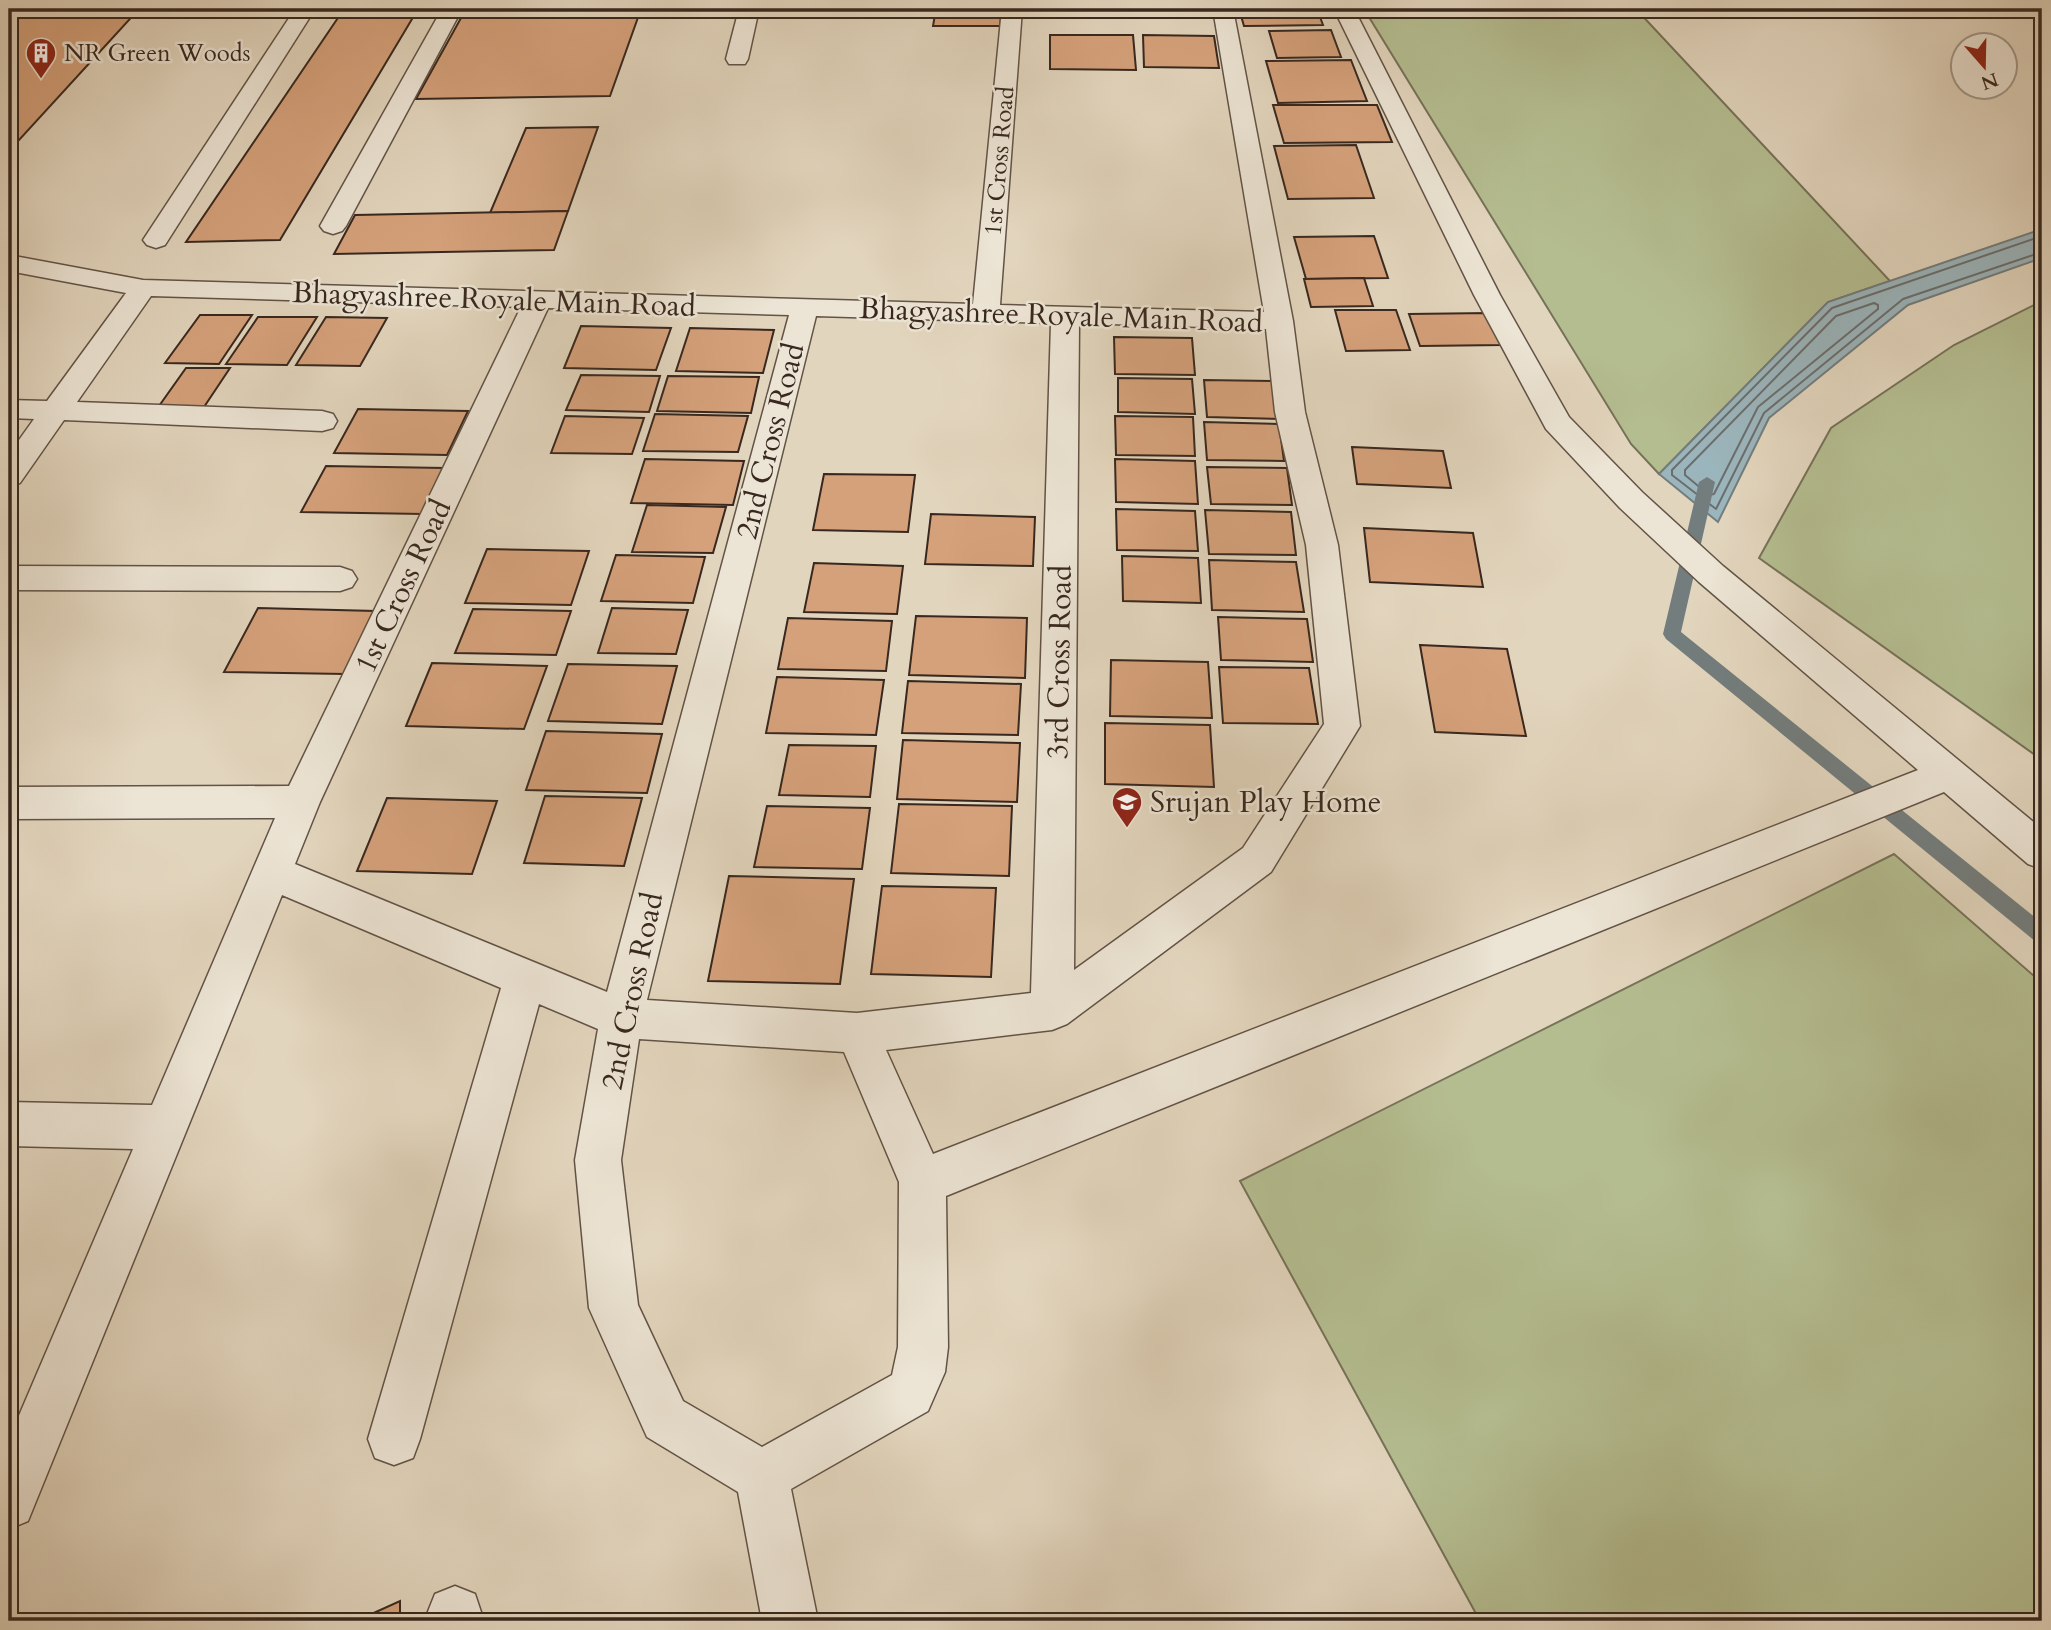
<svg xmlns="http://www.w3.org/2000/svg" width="2051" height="1630" viewBox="0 0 2051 1630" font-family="Cardo,serif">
	<rect width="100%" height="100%" fill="#e2d5bd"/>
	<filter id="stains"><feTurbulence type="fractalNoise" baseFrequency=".00286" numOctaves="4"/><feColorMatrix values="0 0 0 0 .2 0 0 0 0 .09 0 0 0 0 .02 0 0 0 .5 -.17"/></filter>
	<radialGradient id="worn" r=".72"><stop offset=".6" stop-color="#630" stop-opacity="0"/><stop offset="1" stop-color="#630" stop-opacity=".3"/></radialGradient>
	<g fill="#b4bd90" stroke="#767258" stroke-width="2">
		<polygon points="1364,9 1636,9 1890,281 1828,302 1659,474 1631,444"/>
		<polygon points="2042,301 2042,760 1759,558 1831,428 1954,345"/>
		<polygon points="1894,854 2042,983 2042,1621 1480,1621 1240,1181"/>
	</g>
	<polygon fill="#9bb5bc" stroke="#737d7d" stroke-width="2" points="2042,229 2042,258 1908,305 1769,418 1718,522 1659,474 1828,302"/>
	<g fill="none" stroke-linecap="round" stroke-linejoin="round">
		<g stroke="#6a6e6e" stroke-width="2">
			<polyline points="2042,236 1832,308 1672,470 1672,475 1716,509 1764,413 1903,299 2042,252"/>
			<polygon points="1874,303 1878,305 1878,309 1758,407 1714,494 1709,495 1685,475 1685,470 1836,316"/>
		</g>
		<polygon fill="#737d7d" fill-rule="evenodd" points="1707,477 1715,482 1681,632 2042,923 2042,944 2035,941 1666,639 1663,634 1699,482"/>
	</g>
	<g fill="#d5a17b" stroke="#38281f" stroke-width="2">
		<polygon points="9,9 139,9 9,151"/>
		<polygon points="344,9 418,9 280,240 186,242"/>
		<polygon points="466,9 641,9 610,96 416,99"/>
		<polygon points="936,9 1002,9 1000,26 933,26"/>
		<polygon points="1239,9 1317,9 1323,25 1244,26"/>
		<polygon points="1331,30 1341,57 1277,58 1269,31"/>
		<polygon points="1050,35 1133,35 1136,70 1050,69"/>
		<polygon points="1143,35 1214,36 1219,68 1144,67"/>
		<polygon points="1351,60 1367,101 1278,103 1266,61"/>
		<polygon points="1273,105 1377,105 1392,142 1284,143"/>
		<polygon points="598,127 568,211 490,213 526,128"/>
		<polygon points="1356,145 1374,198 1288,199 1274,146"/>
		<polygon points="568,211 554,250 334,254 355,215"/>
		<polygon points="1374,236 1388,278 1306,279 1294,237"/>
		<polygon points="1364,278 1373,306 1311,307 1304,279"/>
		<polygon points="1335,310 1396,310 1410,350 1346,351"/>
		<polygon points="1490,313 1502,345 1420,346 1409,314"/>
		<polygon points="200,315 252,315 219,364 165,363"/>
		<polygon points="258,317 317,317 287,365 226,364"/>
		<polygon points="326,317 387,318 360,366 296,365"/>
		<polygon points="581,326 671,328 656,370 564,368"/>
		<polygon points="690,328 774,330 763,373 676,371"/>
		<polygon points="1114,337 1192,338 1195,375 1115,374"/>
		<polygon points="186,368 230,368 204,407 159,406"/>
		<polygon points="581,375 660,376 649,412 566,410"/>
		<polygon points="668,376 759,377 751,413 657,411"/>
		<polygon points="1118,378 1192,379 1195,414 1118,412"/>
		<polygon points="1204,380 1278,381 1283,419 1207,417"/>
		<polygon points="358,409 468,411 447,455 334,453"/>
		<polygon points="655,414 748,416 738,452 643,451"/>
		<polygon points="565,416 644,418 632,454 551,453"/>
		<polygon points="1115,416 1193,417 1195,456 1116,455"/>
		<polygon points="1204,422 1279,424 1284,461 1207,460"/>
		<polygon points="1352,447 1443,451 1451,488 1357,484"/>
		<polygon points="645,459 744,461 733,505 631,503"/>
		<polygon points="1115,459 1195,461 1198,504 1116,502"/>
		<polygon points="326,466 444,468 423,514 301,512"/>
		<polygon points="1207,467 1287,468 1292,505 1211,504"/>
		<polygon points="824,474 915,475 908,532 813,530"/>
		<polygon points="647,505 726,507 713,553 632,552"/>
		<polygon points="1116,509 1195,511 1198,551 1117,550"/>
		<polygon points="1205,510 1291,512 1296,555 1209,554"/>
		<polygon points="931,514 1035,517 1033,566 925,564"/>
		<polygon points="1364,528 1473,533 1483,587 1370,582"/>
		<polygon points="487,549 589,551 571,605 465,603"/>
		<polygon points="616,555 705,557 693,603 601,601"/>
		<polygon points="1122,556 1198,558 1201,603 1123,601"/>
		<polygon points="1209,560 1296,562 1304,612 1212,610"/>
		<polygon points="814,563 903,566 897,614 804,612"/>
		<polygon points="258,608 375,611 345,674 224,672"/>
		<polygon points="612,608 688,610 676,654 598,653"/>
		<polygon points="473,609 571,611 556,655 455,653"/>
		<polygon points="916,616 1027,618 1025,678 909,675"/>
		<polygon points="1218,617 1307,619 1313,662 1221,660"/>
		<polygon points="788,618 892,621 886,671 778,669"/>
		<polygon points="1420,645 1507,649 1526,736 1435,732"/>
		<polygon points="1111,660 1208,662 1212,718 1110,716"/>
		<polygon points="432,663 547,666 524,729 406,726"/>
		<polygon points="568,664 677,666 662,724 548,721"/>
		<polygon points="1219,667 1309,668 1318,724 1223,723"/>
		<polygon points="777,677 884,680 876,735 766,733"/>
		<polygon points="908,681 1021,684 1018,735 902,733"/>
		<polygon points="1105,723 1210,725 1214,787 1105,784"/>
		<polygon points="546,731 662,734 647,793 526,790"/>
		<polygon points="903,740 1020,743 1017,802 897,799"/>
		<polygon points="789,745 876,746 870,797 779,795"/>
		<polygon points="545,796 642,798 624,866 524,863"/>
		<polygon points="387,798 497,801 472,874 357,871"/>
		<polygon points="899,804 1012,806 1009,876 891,873"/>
		<polygon points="767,806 870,808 862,869 754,867"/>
		<polygon points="729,876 854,879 840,984 708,981"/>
		<polygon points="882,886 996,888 991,977 871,974"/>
		<polygon points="400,1601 400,1621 356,1621"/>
	</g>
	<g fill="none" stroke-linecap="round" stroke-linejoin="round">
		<g stroke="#625346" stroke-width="3">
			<g id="minor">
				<polygon points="295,9 315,9 165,245 156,248 147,245 143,240"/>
				<polygon points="442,9 462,9 346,226 342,231 333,234 324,231 320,226"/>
				<polygon points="739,9 759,9 748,59 745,64 729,64 726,59"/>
				<path d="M1002 9H1022L1000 305 1264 312 1213 9H1233L1293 321 1305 412 1338 545 1360 726 1271 872 1067 1024 1052 1030 886 1050 933 1154 1918 770 1699 582 1620 508 1546 429 1474 295 1334 9H1354L1500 295 1569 417 1642 492 1723 566 2042 829V869L2028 864 1944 792 946 1196 948 1347 945 1372 928 1411 791 1489 818 1621H762L738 1492 647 1437 589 1308 575 1160 598 1029 539 1004 420 1439 413 1458 394 1465 375 1458 368 1439 501 988 282 895 28 1521 9 1529V1439L133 1149 9 1146V1102L152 1105 275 818 9 819V787L289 786 521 307 151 296 77 402 322 411 333 414 337 421 333 428 322 431 64 420 20 483 9 486V454L34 419 9 418V400L47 401 126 293 9 271V255L143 280 973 304ZM548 308 789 315 607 992 295 864 320 802ZM816 316 1051 323 1031 993 857 1013 647 1000ZM1079 323 1266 329 1275 412 1306 545 1324 724 1243 848 1074 970ZM639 1039 844 1052 899 1182 898 1347 892 1375 762 1447 683 1401 638 1305 621 1160Z"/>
				<polygon points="9,566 340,567 352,571 357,579 352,587 340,591 9,590"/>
				<polygon points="455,1586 475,1594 484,1621 428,1621 427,1614 435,1594"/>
			</g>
		</g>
		<use href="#minor" fill="#ece4d4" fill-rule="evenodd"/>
	</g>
	<defs>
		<g id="building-pin" transform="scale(1.575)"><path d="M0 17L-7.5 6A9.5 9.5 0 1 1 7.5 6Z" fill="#8f2418" stroke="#ece4d4"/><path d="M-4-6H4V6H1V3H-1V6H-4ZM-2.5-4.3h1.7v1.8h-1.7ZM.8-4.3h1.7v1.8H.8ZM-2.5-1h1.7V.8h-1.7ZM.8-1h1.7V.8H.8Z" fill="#fff"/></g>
		<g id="school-pin" transform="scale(1.575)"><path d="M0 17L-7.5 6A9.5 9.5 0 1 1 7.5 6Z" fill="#8f2418" stroke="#ece4d4"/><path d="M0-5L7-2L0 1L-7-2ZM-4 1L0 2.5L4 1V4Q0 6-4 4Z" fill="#fff"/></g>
	</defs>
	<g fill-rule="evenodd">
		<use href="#building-pin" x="41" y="53"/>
		<use href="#school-pin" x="1127" y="802"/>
	</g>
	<g text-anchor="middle" stroke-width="5" stroke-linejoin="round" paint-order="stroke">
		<g font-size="24" fill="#38281f" stroke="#ece4d4" text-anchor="start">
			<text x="64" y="61">NR Green Woods</text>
		</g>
		<g font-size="24" fill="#38281f" stroke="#ece4d4">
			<text transform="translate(999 161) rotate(-85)" y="8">1st Cross Road</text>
		</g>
		<g font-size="30" fill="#38281f" stroke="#ece4d4">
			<text transform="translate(494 299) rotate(2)" y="10">Bhagyashree Royale Main Road</text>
			<text transform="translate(1061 315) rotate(2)" y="10">Bhagyashree Royale Main Road</text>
			<text transform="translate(770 441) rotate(-76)" y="10">2nd Cross Road</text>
			<text transform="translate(403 586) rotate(-65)" y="10">1st Cross Road</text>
			<text transform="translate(1059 662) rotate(-89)" y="10">3rd Cross Road</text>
			<text transform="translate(632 991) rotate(-78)" y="10">2nd Cross Road</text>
		</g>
		<g font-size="30" fill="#38281f" stroke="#ece4d4" text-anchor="start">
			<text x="1150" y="812">Srujan Play Home</text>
		</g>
	</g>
	<rect width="2051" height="1630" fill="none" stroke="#e2d5bd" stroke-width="35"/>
	<rect x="10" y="10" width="2030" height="1609" fill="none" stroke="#38281f" stroke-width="3.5"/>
	<rect x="18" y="18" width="2016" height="1595" fill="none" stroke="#38281f" stroke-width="2"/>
	<g transform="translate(1984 66) rotate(160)"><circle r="33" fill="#ece4d4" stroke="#a4998c" stroke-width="2"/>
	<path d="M0-5L12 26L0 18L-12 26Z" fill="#8f2418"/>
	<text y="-10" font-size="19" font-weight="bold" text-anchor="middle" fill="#38281f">N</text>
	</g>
	<rect width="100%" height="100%" filter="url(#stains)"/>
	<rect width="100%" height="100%" fill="url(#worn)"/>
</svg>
